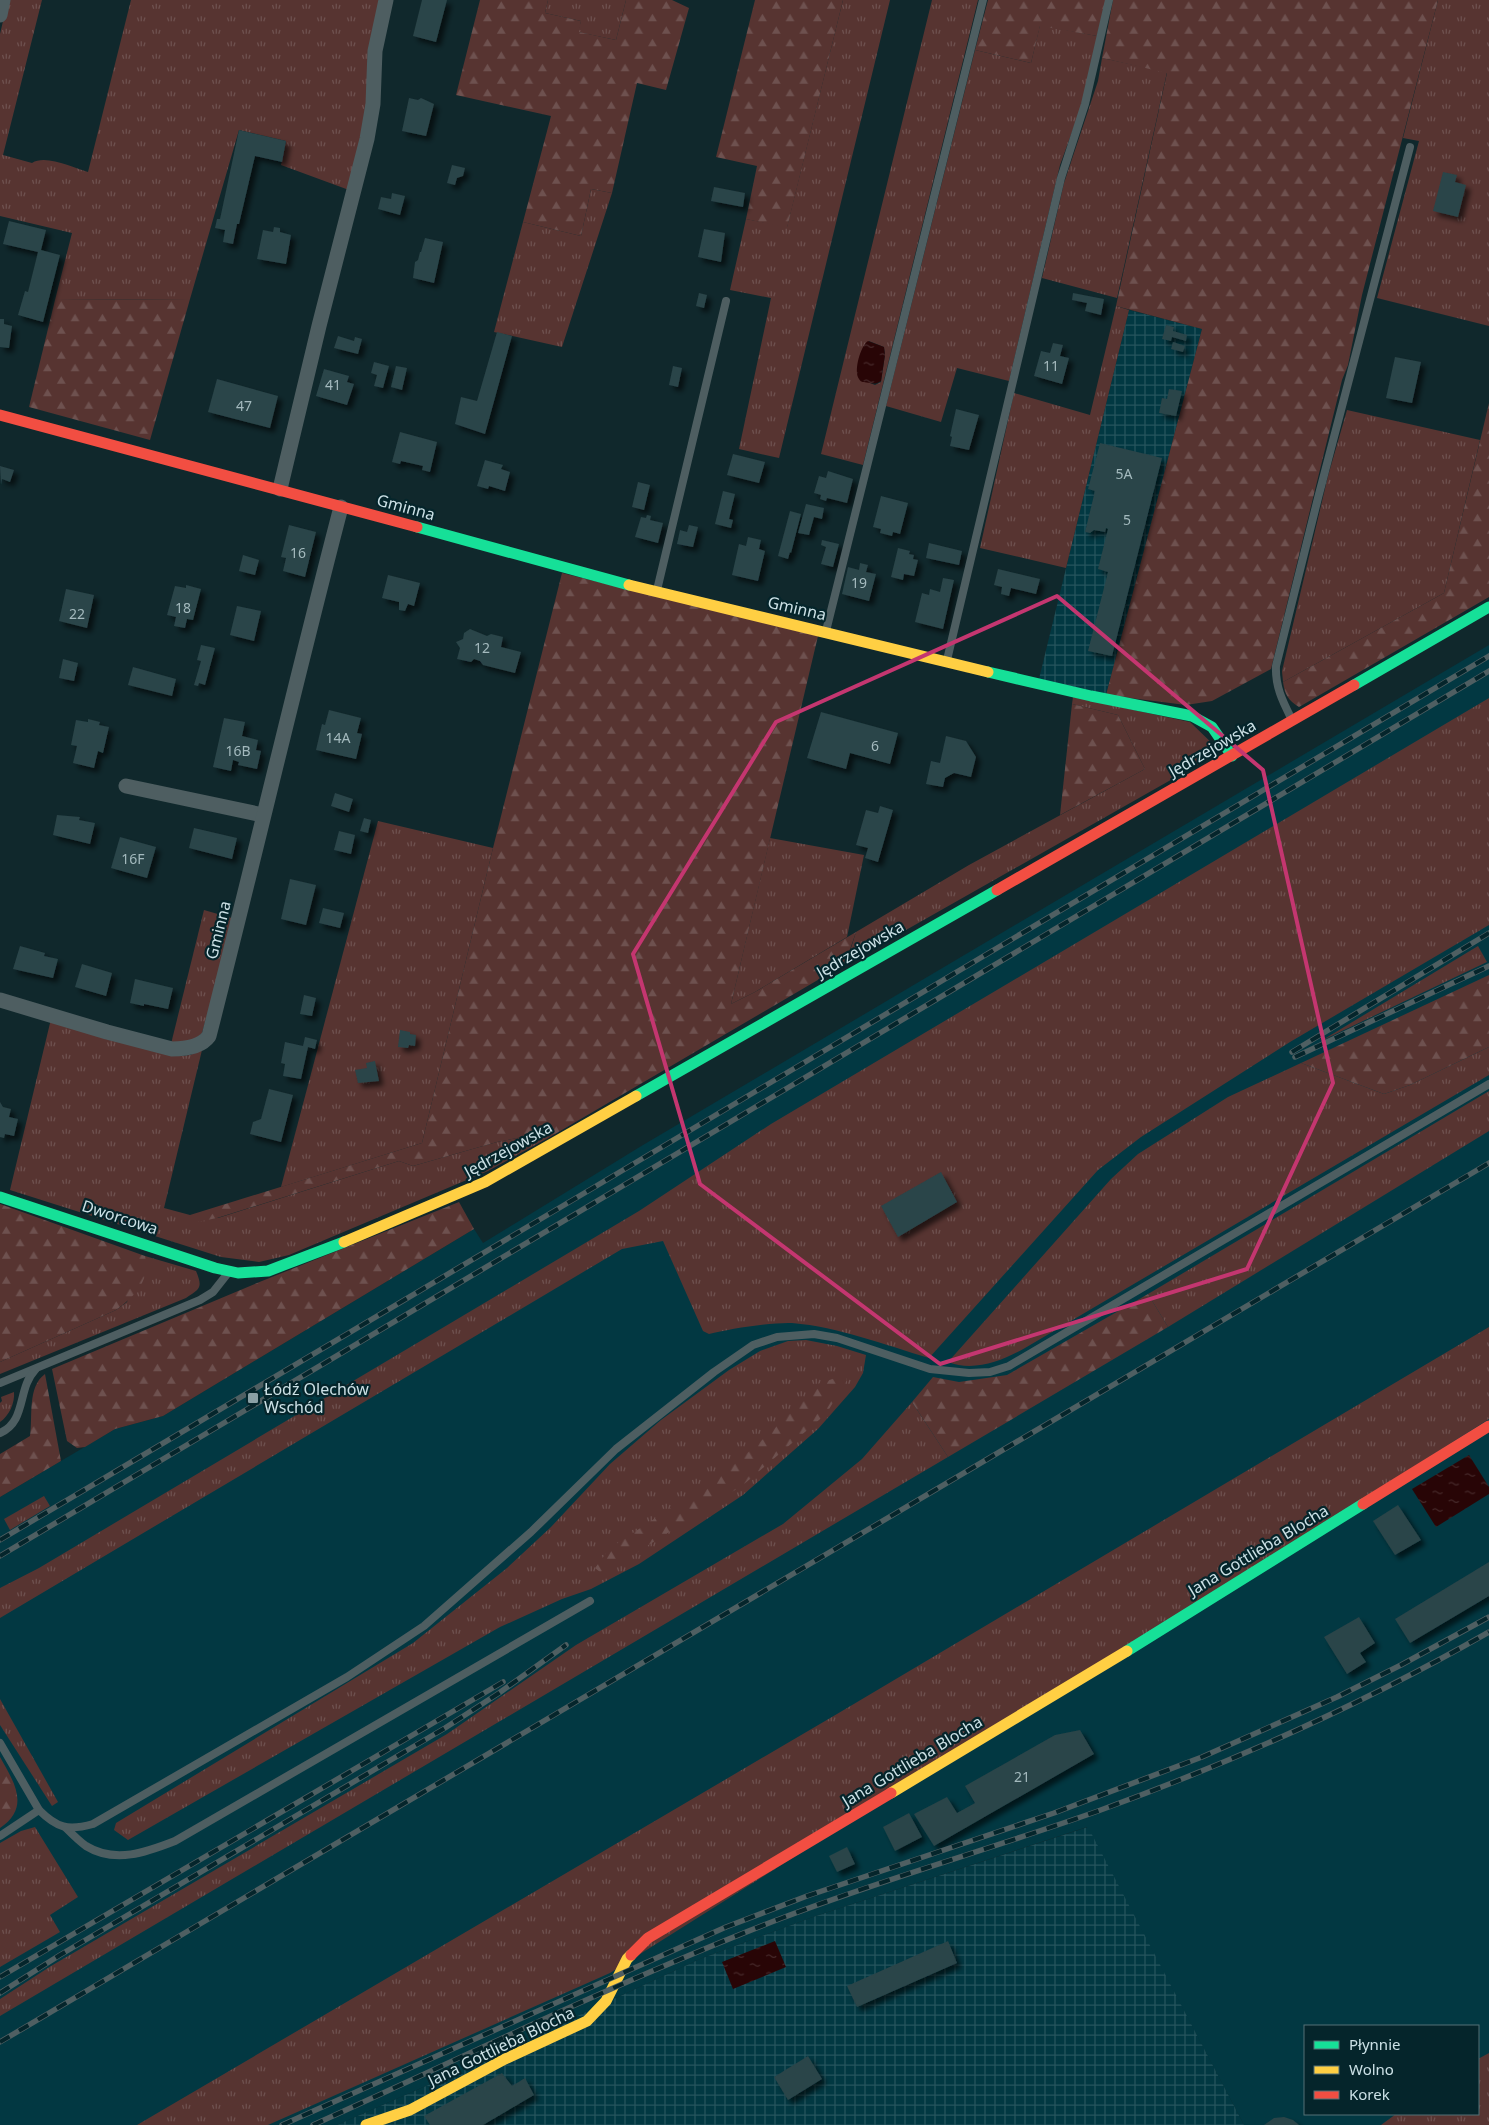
<svg xmlns="http://www.w3.org/2000/svg" width="1489" height="2125" viewBox="0 0 1489 2125" font-family="'Noto Sans',sans-serif">
	<defs>
		<pattern id="industrial-grid" width="8" height="8" patternUnits="userSpaceOnUse" patternTransform="scale(1.25)"><rect width="8" height="8" fill="#023842"/><path d="M0 4h8M4 0v8" fill="none" stroke="#26545d"/></pattern>
		<pattern id="grass-tufts" width="24" height="20" patternUnits="userSpaceOnUse" patternTransform="scale(1.25)"><rect width="24" height="20" fill="#573431"/><path d="M3 7l-1-3M5 7V3M7 7l1-3M15 17l-1-3M17 17v-4M19 17l1-3" fill="none" stroke="#6e514f"/></pattern>
		<pattern id="forest-firs" width="22" height="20" patternUnits="userSpaceOnUse" patternTransform="scale(1.25)"><rect width="22" height="20" fill="#573431"/><path d="M5 1l3.5 6h-7zM16 11l3.5 6h-7z" fill="#6e514f"/></pattern>
		<pattern id="water-ripples" width="26" height="14" patternUnits="userSpaceOnUse" patternTransform="scale(1.25)"><rect width="26" height="14" fill="#280506"/><path d="M2 4q2-2 4 0t4 0M15 11q2-2 4 0t4 0" fill="none" stroke="#46292a"/></pattern>
		<filter id="shadow"><feDropShadow dx="4.5" dy="4.5" stdDeviation="2.5" flood-color="#0009"/></filter>
	</defs>
	<rect width="100%" height="100%" fill="#10282c"/>
	<polygon fill="#023842" points="1489,645 1489,2080 1478,2086 1478,2026 1305,2026 1305,2114 1429,2114 1409,2125 1244,2125 1087,1827 813,1917 700,1959 433,2083 337,2125 0,2125 0,1497 115,1429 163,1416 474,1229 483,1243 643,1145"/>
	<g fill="url(#industrial-grid)">
		<polygon points="1129,310 1202,329 1106,695 1039,679"/>
		<polygon points="1088,1827 1244,2125 337,2125 433,2083 700,1959 813,1917"/>
	</g>
	<g fill="url(#grass-tufts)" fill-rule="evenodd">
		<path d="M8 0H42L3 155 32 163C46 154 73 168 88 172L131 0H381L366 116 349 190 281 165 286 141 239 130 190 299 55 300 72 233 0 216V34Z"/>
		<polygon points="548,0 626,0 616,40 578,32 581,21 545,13"/>
		<polygon points="843,0 890,0 779,458 739,449 771,298 730,290 746,219 787,227"/>
		<path d="M932 0H978L863 465 821 454ZM869 341 884 347 885 355 881 382 875 385 870 383Z"/>
		<polygon points="1438,0 1489,0 1489,326 1377,298 1419,141 1403,138"/>
		<polygon points="1040,25 1097,36 1094,58 1079,113 1060,165 1009,381 957,368 941,422 886,406 975,50 1031,63"/>
		<polygon points="1102,58 1167,72 1117,298 1042,278 1064,183 1098,81"/>
		<polygon points="591,189 612,193 562,347 494,332 523,222 581,236"/>
		<polygon points="1116,306 1129,310 1066,568 980,548 1014,393 1090,415"/>
		<polygon points="1347,410 1480,440 1444,593 1283,682 1282,671 1328,476"/>
		<polygon points="1073,697 1190,722 1219,750 1213,756 846,964 856,932 969,865 1145,769 1118,715 1072,704"/>
		<path d="M1489 698V925L1290 1042 1141 1137 1098 1170 929 1358C885 1345 839 1327 792 1323 773 1322 729 1329 709 1334L703 1331 663 1241 622 1249 0 1618V1588L39 1568 639 1211 771 1124Z"/>
		<polygon points="378,821 493,848 422,1143 281,1187"/>
		<polygon points="770,838 864,855 847,937 755,992 731,1004"/>
		<polygon points="204,910 235,919 202,1033 195,1040 171,1044"/>
		<polygon points="1478,946 1487,962 1321,1041"/>
		<polygon points="51,1019 180,1056 190,1055 202,1050 164,1208 190,1215 190,1219 218,1218 399,1161 413,1166 497,1142 538,1134 550,1137 488,1171 289,1255 259,1262 221,1257 10,1190"/>
		<path d="M1489 1047V1075L1025 1348C1002 1361 974 1372 948 1362L1111 1179 1138 1154 1228 1097 1301 1063 1384 1094 1410 1085Z"/>
		<polygon points="1489,1091 1489,1131 1168,1327 1148,1294"/>
		<path d="M145 1256 196 1271C203 1288 200 1289 186 1298L0 1374V1362L116 1310 127 1302Z"/>
		<polygon points="1489,1327 1489,1419 610,1973 268,2125 137,2125 837,1714"/>
		<polygon points="806,1340 837,1346 866,1355 863,1373 855,1387 818,1429 743,1495 639,1564 591,1589 562,1599 500,1627 128,1840 114,1830 116,1823 413,1643 507,1568 551,1527 610,1464 661,1420 729,1370 760,1351 788,1341"/>
		<path d="M14 1392C15 1403 9 1416 0 1422V1403L2 1401 1 1397Z"/>
		<polygon points="912,1402 948,1457 0,2016 0,1999 51,1966 447,1734 576,1645 783,1524 862,1459"/>
		<polygon points="44,1496 50,1506 10,1530 4,1519"/>
		<polygon points="0,1699 58,1802 52,1806 0,1725"/>
		<polygon points="35,1827 78,1897 50,1915 60,1932 0,1967 0,1843 21,1831"/>
		<polygon points="1489,2053 1489,2125 1381,2125 1396,2114 1478,2114 1478,2059"/>
	</g>
	<g fill="url(#forest-firs)">
		<polygon points="480,0 548,0 545,13 581,21 579,32 616,40 626,0 672,0 689,8 666,90 637,83 612,193 591,189 581,236 523,222 551,116 456,95"/>
		<polygon points="755,0 843,0 787,228 746,219 757,166 716,157"/>
		<polygon points="988,0 1106,0 1097,36 1040,26 1031,63 975,50"/>
		<polygon points="1113,0 1438,0 1362,295 1348,365 1342,380 1271,669 1212,701 1186,705 1106,695 1202,329 1116,306 1167,73 1102,58"/>
		<polygon points="190,299 150,440 29,407 55,300"/>
		<path d="M1489 403V597L1299 707C1288 700 1285 695 1283 682L1444 593Z"/>
		<polygon points="562,573 818,636 731,1004 755,992 856,932 845,964 550,1137 538,1134 497,1142 413,1166 399,1161 217,1218 197,1222 190,1219 190,1215 422,1143 493,848"/>
		<polygon points="1072,704 1118,715 1145,769 1060,815"/>
		<polygon points="1489,975 1489,1047 1410,1085 1384,1094 1301,1063"/>
		<polygon points="459,1202 474,1229 163,1416 115,1429 85,1447 77,1448 67,1441 52,1369 262,1281"/>
		<path d="M0 1204 145 1256C151 1280 134 1297 116 1310L0 1362Z"/>
		<polygon points="1148,1294 1168,1327 948,1457 912,1402 933,1377 959,1382 1007,1375"/>
		<path d="M45 1374 61 1461 0 1497V1454L30 1436C33 1417 27 1387 45 1374Z"/>
		<polygon points="844,1375 847,1380 826,1414 743,1485 614,1567 600,1572 595,1568 610,1548 724,1473 769,1434 818,1384"/>
		<path d="M0 1757C14 1782 31 1807 0 1828Z"/>
	</g>
	<g fill="url(#water-ripples)">
		<path d="M868 341 884 347 885 355 881 381C876 384 875 384 870 383 865 382 861 383 859 379 853 371 861 345 868 341Z"/>
		<polygon points="1469,1455 1489,1487 1489,1494 1436,1527 1412,1489"/>
		<polygon points="775,1941 786,1967 733,1989 722,1962"/>
	</g>
	<g fill="#2a4448" filter="url(#shadow)">
		<polygon points="422,0 447,0 436,42 413,36"/>
		<polygon points="409,98 418,100 421,98 434,104 426,136 402,131"/>
		<polygon points="239,130 286,141 282,162 255,156 239,224 237,224 233,244 223,242 225,230 215,228 217,219 220,219"/>
		<polygon points="452,165 465,168 463,176 457,178 455,185 447,183"/>
		<polygon points="1443,172 1457,175 1455,182 1466,185 1458,217 1433,211"/>
		<polygon points="714,187 745,193 743,207 711,201"/>
		<polygon points="392,193 405,196 400,215 378,209 381,197 391,199"/>
		<polygon points="9,221 46,230 41,250 60,255 43,322 18,315 25,291 28,292 38,252 3,244"/>
		<polygon points="274,227 280,228 280,232 291,235 286,264 257,259 263,230 273,232"/>
		<polygon points="704,229 725,233 721,262 698,257"/>
		<polygon points="425,238 443,242 434,283 413,278 415,262 418,260 420,252 421,252"/>
		<polygon points="699,293 707,295 704,308 696,306"/>
		<polygon points="1073,293 1104,299 1101,315 1085,311 1087,303 1072,300"/>
		<polygon points="0,319 4,319 4,324 12,326 9,348 0,347"/>
		<polygon points="1166,325 1174,327 1173,331 1187,335 1186,341 1172,337 1171,341 1162,339"/>
		<polygon points="497,332 512,336 485,434 455,424 461,397 477,401"/>
		<polygon points="338,336 354,341 355,337 362,339 358,354 334,348"/>
		<polygon points="1173,342 1185,346 1183,352 1171,349"/>
		<polygon points="1053,343 1063,345 1060,356 1069,358 1062,384 1034,376 1041,351 1050,353"/>
		<polygon points="1395,357 1421,362 1412,403 1386,398"/>
		<polygon points="374,362 389,366 383,388 374,386 377,375 371,373"/>
		<polygon points="396,366 407,368 402,390 391,387"/>
		<polygon points="673,366 682,368 678,387 669,385"/>
		<polygon points="324,369 349,376 347,382 354,384 347,405 316,396"/>
		<polygon points="217,379 278,396 270,428 208,412"/>
		<polygon points="1169,389 1182,391 1176,416 1159,413 1162,398 1167,399"/>
		<polygon points="956,409 979,415 969,450 950,446 952,437 950,436"/>
		<polygon points="400,432 437,442 430,472 422,470 423,466 401,461 400,464 392,462"/>
		<polygon points="1100,443 1162,458 1112,656 1088,651 1108,572 1098,569 1108,529 1106,528 1105,532 1094,530 1090,533 1085,532 1095,491 1088,489"/>
		<polygon points="733,454 765,462 759,483 727,475"/>
		<polygon points="485,460 503,465 501,469 510,472 505,491 489,486 488,489 477,486"/>
		<polygon points="0,466 14,470 10,482 2,479 1,485"/>
		<polygon points="828,471 853,479 847,503 827,498 826,501 820,499 821,495 814,493 819,476 826,478"/>
		<polygon points="638,482 650,485 644,510 632,507"/>
		<polygon points="723,491 735,494 729,519 733,520 731,528 715,524"/>
		<polygon points="881,496 908,503 900,534 893,532 892,536 880,533 881,529 873,527"/>
		<polygon points="806,504 824,508 822,519 814,517 809,535 798,533"/>
		<polygon points="790,511 801,514 791,553 790,552 788,559 778,556"/>
		<polygon points="647,515 651,516 650,520 663,523 658,543 635,537 641,517 646,518"/>
		<polygon points="289,525 316,532 305,577 283,571 286,558 281,557"/>
		<polygon points="689,525 698,527 693,547 677,544 680,530 687,532"/>
		<polygon points="748,537 761,540 759,549 765,551 758,581 732,575 739,544 746,546"/>
		<polygon points="822,540 839,544 833,567 821,564 826,547 821,545"/>
		<polygon points="929,543 962,551 959,565 926,558"/>
		<polygon points="898,548 910,551 909,554 914,555 913,559 918,560 914,576 904,574 903,580 891,577"/>
		<polygon points="243,555 259,560 255,575 239,571"/>
		<polygon points="860,563 868,565 866,572 876,574 869,601 842,594 848,567 859,570"/>
		<polygon points="998,569 1040,579 1036,594 1011,588 1009,596 1001,594 1002,587 994,585"/>
		<polygon points="388,575 420,583 414,606 408,604 405,611 399,610 399,602 382,598"/>
		<polygon points="943,578 954,580 943,629 915,622 922,593 929,595 930,589 940,592"/>
		<polygon points="186,585 201,589 193,620 187,619 185,628 174,626 176,617 167,615 175,586 186,588"/>
		<polygon points="66,589 94,595 87,628 59,621"/>
		<polygon points="237,606 261,611 254,641 230,635"/>
		<polygon points="470,629 487,636 491,634 503,637 501,647 521,652 515,673 483,665 480,661 474,659 471,662 457,659 460,648 456,642 463,639 464,633"/>
		<polygon points="201,645 215,648 205,685 199,683 198,686 194,685 201,661 197,660"/>
		<polygon points="63,659 78,663 74,681 59,678"/>
		<polygon points="133,667 176,679 172,696 128,685"/>
		<polygon points="329,710 361,718 357,733 362,734 356,759 316,750 322,724 325,725"/>
		<polygon points="821,712 898,733 890,764 850,753 846,769 807,758"/>
		<polygon points="224,718 245,722 242,736 258,740 256,750 261,751 257,769 238,765 239,762 233,760 231,771 213,767"/>
		<polygon points="88,719 100,722 99,725 109,727 103,753 98,751 94,768 73,763 77,746 71,745 76,720 88,722"/>
		<polygon points="946,736 966,741 976,757 971,777 954,773 945,778 943,787 926,784 931,761 940,763"/>
		<polygon points="335,793 353,799 349,812 331,806"/>
		<polygon points="880,806 893,810 878,862 865,858 868,848 856,845 866,810 878,813"/>
		<polygon points="57,815 80,817 79,820 95,823 90,844 53,835"/>
		<polygon points="364,818 371,820 368,833 360,831"/>
		<polygon points="194,828 237,838 232,859 189,848"/>
		<polygon points="339,831 355,835 351,854 334,850"/>
		<polygon points="120,837 156,847 147,878 111,868"/>
		<polygon points="290,879 316,885 306,925 281,919"/>
		<polygon points="323,908 344,913 340,928 319,923"/>
		<polygon points="20,946 45,953 44,956 58,959 53,978 13,969"/>
		<polygon points="82,964 112,973 106,996 75,987"/>
		<polygon points="135,979 173,988 168,1009 144,1004 144,1006 130,1003"/>
		<polygon points="304,995 316,998 312,1016 300,1014"/>
		<polygon points="400,1030 410,1032 410,1034 416,1035 415,1046 409,1045 408,1048 398,1047"/>
		<polygon points="305,1037 317,1040 315,1049 308,1047 301,1079 283,1076 285,1064 281,1063 285,1042 303,1046"/>
		<polygon points="375,1061 379,1081 358,1083 355,1070 367,1068 366,1063"/>
		<polygon points="269,1089 293,1095 281,1142 250,1134 253,1122 261,1119"/>
		<polygon points="0,1102 3,1107 11,1109 9,1117 18,1119 14,1136 5,1134 4,1138 0,1137"/>
		<polygon points="941,1172 957,1202 898,1237 881,1206"/>
		<polygon points="1398,1505 1421,1540 1395,1555 1373,1521"/>
		<polygon points="1489,1562 1489,1596 1410,1643 1395,1619"/>
		<polygon points="1359,1617 1375,1643 1360,1653 1366,1662 1347,1674 1324,1637"/>
		<polygon points="1080,1730 1094,1754 934,1846 914,1814 947,1797 957,1813 975,1803 965,1786 1055,1735"/>
		<polygon points="909,1813 922,1837 895,1851 883,1827"/>
		<polygon points="847,1847 855,1864 837,1872 829,1856"/>
		<polygon points="948,1941 957,1963 857,2007 847,1986"/>
		<polygon points="808,2056 822,2079 788,2100 774,2077"/>
		<polygon points="502,2073 512,2086 525,2078 534,2095 483,2125 430,2125 424,2116"/>
		<polygon points="1284,2117 1293,2120 1299,2125 1264,2125 1274,2118"/>
	</g>
	<g fill="none" stroke-linecap="round" stroke-linejoin="round">
		<g stroke="#4e5e61" stroke-width="8">
			<polyline points="657,590 726,301"/>
			<polyline points="826,631 983,0"/>
			<polyline points="947,660 1061,178 1085,104 1109,0"/>
			<path d="M1292 720C1283 702 1275 687 1276 666L1318 498 1410 147"/>
			<polyline points="0,1383 200,1300 213,1292 228,1273"/>
			<path d="M0 1433C27 1421 17 1389 35 1370"/>
			<polyline points="0,1743 39,1810"/>
			<path d="M66 1828C72 1834 79 1841 86 1846 115 1864 147 1852 175 1841L590 1601"/>
			<path d="M0 1836 39 1810C57 1828 68 1831 93 1824L347 1677 424 1626 531 1532 616 1449 714 1372 753 1345 777 1337 814 1334 837 1338 930 1369 969 1373 990 1372 1009 1366 1489 1084"/>
		</g>
		<g stroke="#4e5e61" stroke-width="15">
			<polyline points="0,15 3,0"/>
			<polyline points="280,489 319,326 367,139 373,104 375,51 386,0"/>
			<polyline points="126,786 263,815"/>
			<path d="M0 1000 107 1032 172 1049C185 1049 201 1047 209 1036 254 860 295 683 341 507"/>
		</g>
		<g stroke="#16e098" stroke-width="11">
			<polyline points="417,527 629,585"/>
			<polyline points="988,672 1091,696 1192,716 1212,727 1232,756"/>
			<polyline points="1354,685 1489,607"/>
			<polyline points="636,1096 997,890"/>
			<polyline points="0,1197 215,1268 238,1273 268,1271 344,1242"/>
			<polyline points="1127,1651 1363,1504"/>
		</g>
		<g stroke="#ffcf43" stroke-width="11">
			<polyline points="629,585 988,672"/>
			<polyline points="344,1242 485,1182 636,1096"/>
			<polyline points="891,1793 1127,1651"/>
			<polyline points="366,2125 410,2110 505,2059 587,2021 606,2001 627,1959 631,1955"/>
		</g>
		<g stroke="#f24e42" stroke-width="11">
			<polyline points="0,415 417,527"/>
			<polyline points="997,890 1354,685"/>
			<polyline points="1363,1504 1489,1426"/>
			<polyline points="631,1955 648,1938 891,1793"/>
		</g>
		<g stroke="#4f5f62" stroke-width="5.5">
			<g id="rail">
				<polyline points="1292,1052 1489,933"/>
				<polyline points="1295,1057 1489,966"/>
				<polyline points="0,1540 1489,656"/>
				<polyline points="0,1556 1489,671"/>
				<polyline points="0,1977 503,1682"/>
				<polyline points="0,1993 60,1955 445,1728 499,1693 566,1645"/>
				<polyline points="0,2042 1489,1163"/>
				<polyline points="282,2125 726,1927 807,1896 1054,1813 1202,1757 1337,1697 1401,1665 1489,1617"/>
				<path d="M313 2125C468 2055 623 1979 782 1918 886 1878 994 1848 1098 1811 1233 1762 1365 1703 1489 1632"/>
			</g>
		</g>
		<use href="#rail" stroke="#05252b" stroke-width="4" stroke-dasharray="11" stroke-linecap="butt"/>
	</g>
	<path fill="none" stroke="#c43670" stroke-width="4" stroke-linejoin="round" d="M1057 596 1263 770 1333 1083 1247 1269 940 1364 700 1184 633 954 776 722Z"/>
	<rect fill="#8aa0a5" stroke="#05252b" stroke-width="2" x="247" y="1392" width="12" height="12" rx="2.5"/>
	<g text-anchor="middle" stroke-width="4.5" stroke-linejoin="round" paint-order="stroke">
		<g font-size="14" fill="#a4babe">
			<text x="1051" y="371">11</text>
			<text x="333" y="390">41</text>
			<text x="244" y="411">47</text>
			<text x="1124" y="479">5A</text>
			<text x="1127" y="525">5</text>
			<text x="298" y="558">16</text>
			<text x="859" y="588">19</text>
			<text x="183" y="613">18</text>
			<text x="77" y="619">22</text>
			<text x="482" y="653">12</text>
			<text x="338" y="743">14A</text>
			<text x="875" y="751">6</text>
			<text x="238" y="756">16B</text>
			<text x="133" y="864">16F</text>
			<text x="1022" y="1782">21</text>
		</g>
		<g font-size="16" fill="#cce1e6" stroke="#05252b">
			<text transform="translate(406 507) rotate(15)" y="6">Gminna</text>
			<text transform="translate(797 608) rotate(13)" y="6">Gminna</text>
			<text transform="translate(1212 748) rotate(-30)" y="6">Jędrzejowska</text>
			<text transform="translate(218 930) rotate(-76)" y="6">Gminna</text>
			<text transform="translate(860 949) rotate(-30)" y="6">Jędrzejowska</text>
			<text transform="translate(508 1149) rotate(-29)" y="6">Jędrzejowska</text>
			<text transform="translate(120 1217) rotate(18)" y="6">Dworcowa</text>
			<text transform="translate(1258 1550) rotate(-31)" y="6">Jana Gottlieba Blocha</text>
			<text transform="translate(912 1761) rotate(-31)" y="6">Jana Gottlieba Blocha</text>
			<text transform="translate(501 2046) rotate(-26)" y="6">Jana Gottlieba Blocha</text>
		</g>
		<g font-size="16" fill="#cce1e6" stroke="#05252b" text-anchor="start">
			<text x="264" y="1395">Łódź Olechów<tspan x="264" dy="18">Wschód</tspan></text>
		</g>
	</g>
	<rect x="1304" y="2025" width="175" height="90" fill="#05252b" stroke="#557076"/>
	<rect x="1314" y="2041" width="25" height="8" fill="#16e098" stroke="#557076"/>
	<text x="1349" y="2050" font-size="15" fill="#cce1e6">Płynnie</text>
	<rect x="1314" y="2066" width="25" height="8" fill="#ffcf43" stroke="#557076"/>
	<text x="1349" y="2075" font-size="15" fill="#cce1e6">Wolno</text>
	<rect x="1314" y="2091" width="25" height="8" fill="#f24e42" stroke="#557076"/>
	<text x="1349" y="2100" font-size="15" fill="#cce1e6">Korek</text>
</svg>
